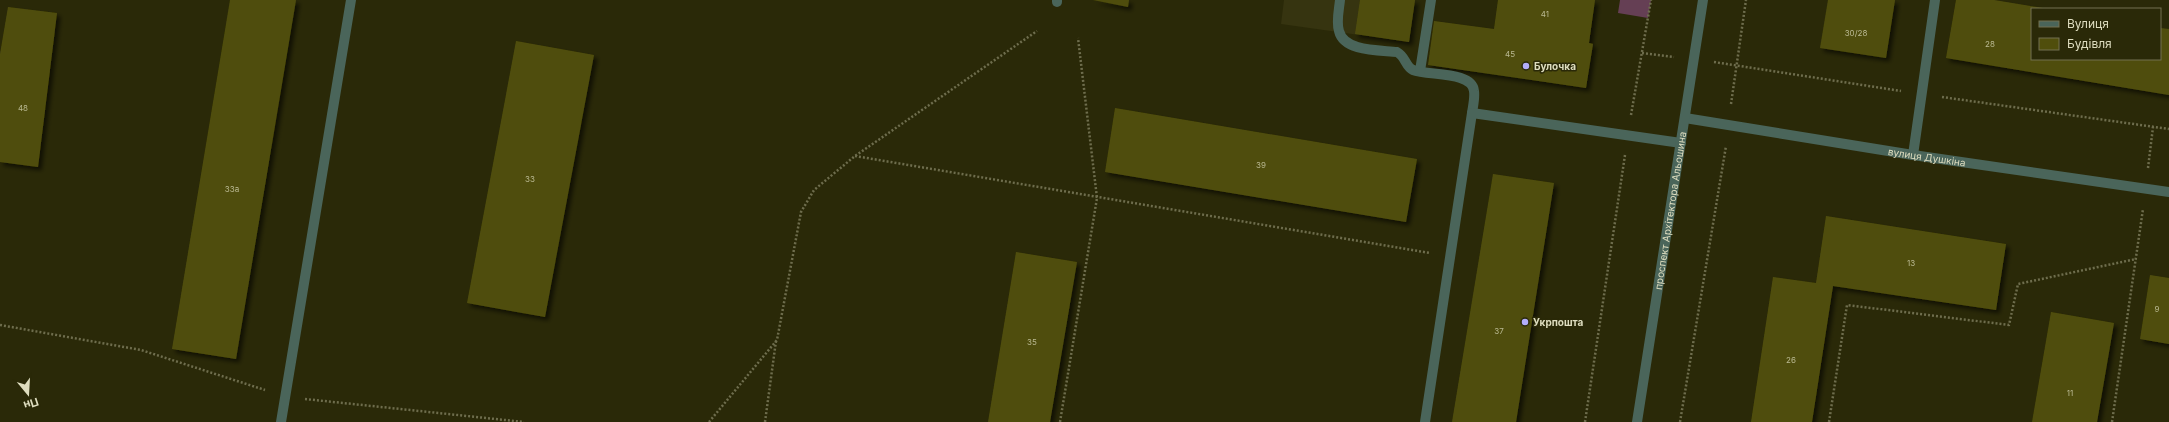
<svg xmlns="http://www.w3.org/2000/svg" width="2169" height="422" viewBox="0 0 2169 422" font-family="Inter,sans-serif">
	<defs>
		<filter id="shadow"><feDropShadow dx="3.5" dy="3.5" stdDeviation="2" flood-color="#0009"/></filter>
	</defs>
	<rect width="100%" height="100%" fill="#2a2908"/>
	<polygon fill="#363410" points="1284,0 1415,0 1409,42 1281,24"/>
	<polygon fill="#653f54" points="1620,0 1651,0 1648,18 1618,13"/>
	<g fill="#504e0c" filter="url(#shadow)">
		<polygon points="230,0 296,0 236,359 172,349"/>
		<polygon points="1093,0 1129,0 1128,7"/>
		<polygon points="1360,0 1415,0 1409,42 1355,34"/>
		<polygon points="1498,0 1595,0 1589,43 1593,44 1586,88 1428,65 1434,21 1494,29"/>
		<polygon points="1828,0 1895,0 1886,58 1820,48"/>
		<polygon points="1956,0 1994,0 2043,8 2032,9 2032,59 2160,59 2160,28 2169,29 2169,95 1946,58"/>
		<polygon points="8,7 57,13 38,167 0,162 0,54"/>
		<polygon points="516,41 594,55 545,317 467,303"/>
		<polygon points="1115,108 1417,159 1406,222 1105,172"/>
		<polygon points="1493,174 1554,183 1516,422 1452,422"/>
		<polygon points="1826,216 2006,244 1996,310 1833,286 1812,422 1751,422 1773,277 1816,283"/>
		<polygon points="1016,252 1077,262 1050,422 988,422"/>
		<polygon points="2150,275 2169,278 2169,344 2140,339"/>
		<polygon points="2051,312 2114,323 2097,422 2032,422"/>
	</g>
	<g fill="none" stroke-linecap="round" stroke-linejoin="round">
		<g stroke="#6e6d4d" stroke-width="2.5" stroke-dasharray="2 2" stroke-linecap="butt">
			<polyline points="1642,53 1674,57"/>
			<polyline points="1714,62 1901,91"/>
			<polyline points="1942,97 2169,129"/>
			<polyline points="1731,104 1746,0"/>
			<polyline points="1631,115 1651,0"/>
			<polyline points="855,156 1430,253"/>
			<polyline points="2148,168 2153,127"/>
			<polyline points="0,325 141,350 265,390"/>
			<polyline points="305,399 524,422"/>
			<polyline points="709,422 777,340 801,212 814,190 855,156 1037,31"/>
			<polyline points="765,422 776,341"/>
			<polyline points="1060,422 1097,198 1078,38"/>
			<polyline points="1585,422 1625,155"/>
			<polyline points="1680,422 1726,146"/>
			<polyline points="1829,422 1847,305 2009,325 2018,284 2136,259"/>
			<polyline points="2112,422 2143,209"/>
		</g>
		<g stroke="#4a655a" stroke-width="10">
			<path d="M1340 0C1339 10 1336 22 1339 31 1344 52 1380 50 1397 52 1406 57 1405 66 1413 70 1428 76 1472 71 1474 91 1475 98 1473 106 1472 113"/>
			<polyline points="1057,2 1057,0"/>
			<polyline points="1420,71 1431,0"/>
			<path id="s1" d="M1685 118 1913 155 2169 192"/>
			<polyline points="1913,155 1935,0"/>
			<polyline points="281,422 351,0"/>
			<polyline points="1425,422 1472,113 1681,143"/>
			<path id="s2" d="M1637 422 1703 0"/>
		</g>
	</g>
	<g fill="#b2adf9" stroke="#2a2908" stroke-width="1.5">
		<circle cx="1526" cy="66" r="4"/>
		<circle cx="1525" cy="322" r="4"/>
	</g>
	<g text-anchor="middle" stroke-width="3" stroke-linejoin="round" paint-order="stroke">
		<g font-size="8" fill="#bab992">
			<text x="1545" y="17">41</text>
			<text x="1856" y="36">30/28</text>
			<text x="1990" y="47">28</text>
			<text x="1510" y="57">45</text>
			<text x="23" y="111">48</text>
			<text x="1261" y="168">39</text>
			<text x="530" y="182">33</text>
			<text x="232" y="192">33а</text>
			<text x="1911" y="266">13</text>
			<text x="2157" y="312">9</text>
			<text x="1499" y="334">37</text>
			<text x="1032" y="345">35</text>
			<text x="1791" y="363">26</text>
			<text x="2070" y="396">11</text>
		</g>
		<g font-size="10" font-weight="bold" fill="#deddbf" stroke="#2a2908" text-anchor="start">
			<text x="1534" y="70">Булочка</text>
			<text x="1533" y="326">Укрпошта</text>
		</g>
		<g font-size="10" fill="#deddbf" stroke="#2a2908">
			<text dy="4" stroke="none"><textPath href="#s1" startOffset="245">вулиця Душкіна</textPath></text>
			<text dy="4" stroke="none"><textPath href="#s2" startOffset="214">проспект Архітектора Альошина</textPath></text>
		</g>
	</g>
	<rect x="2031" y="8" width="130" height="52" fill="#2a2908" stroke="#727151"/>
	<rect x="2039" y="21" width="20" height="6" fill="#4a655a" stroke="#727151"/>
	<text x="2067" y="28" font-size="12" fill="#deddbf">Вулиця</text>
	<rect x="2039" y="38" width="20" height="12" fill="#504e0c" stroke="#727151"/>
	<text x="2067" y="48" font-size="12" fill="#deddbf">Будівля</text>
	<g transform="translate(28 394) rotate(162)" stroke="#2a2908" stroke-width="3" paint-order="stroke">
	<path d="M0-3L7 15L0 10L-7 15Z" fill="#deddbf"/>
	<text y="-6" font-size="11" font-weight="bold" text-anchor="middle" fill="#deddbf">Пн</text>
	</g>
</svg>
